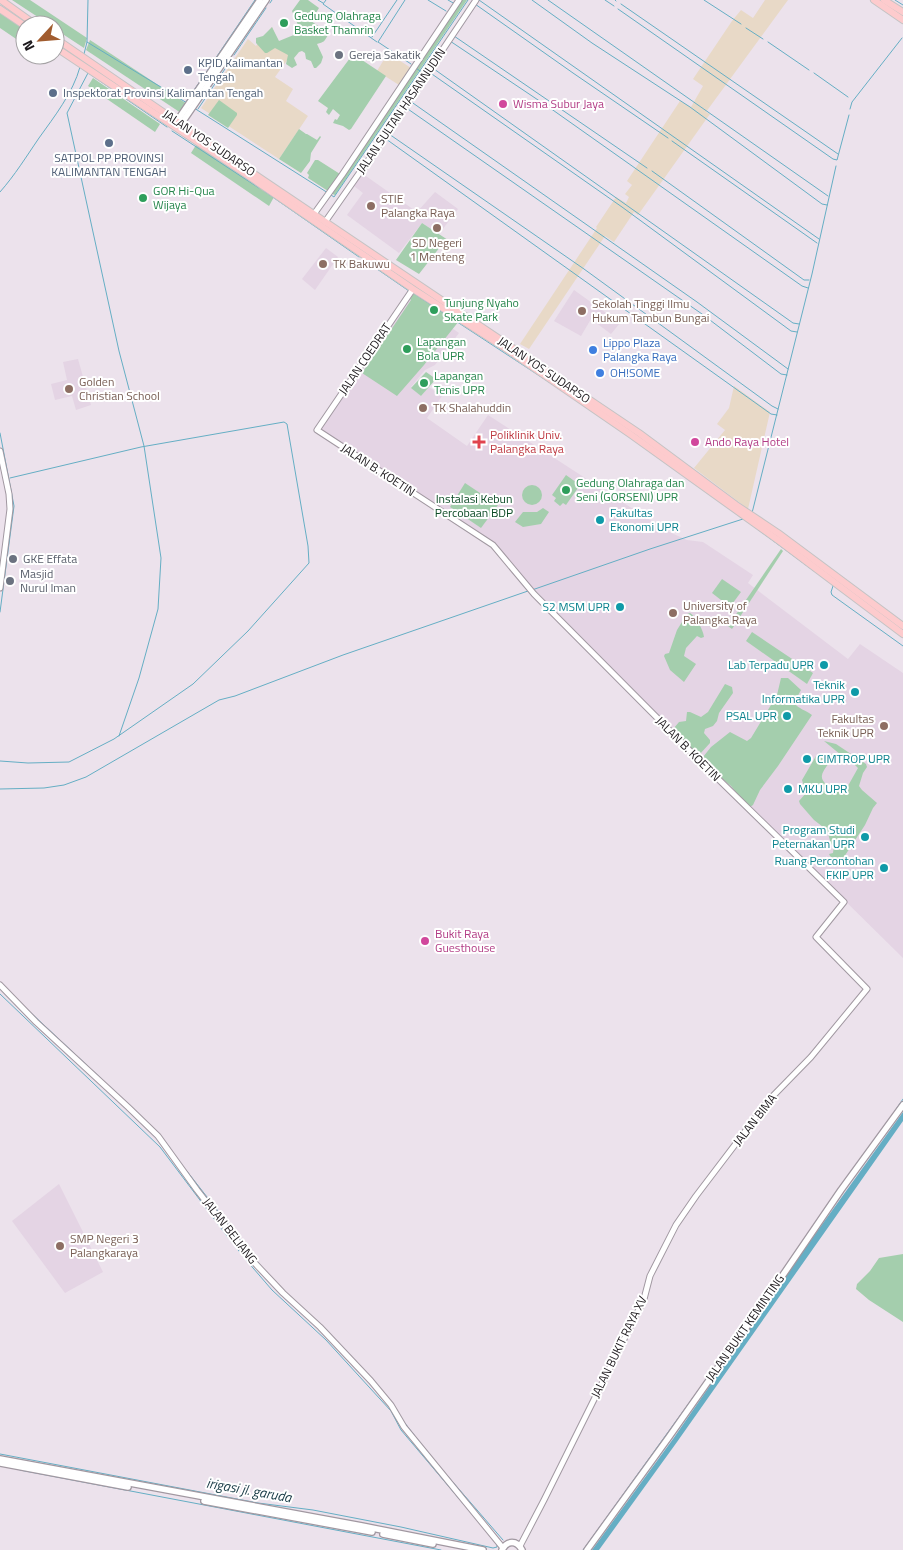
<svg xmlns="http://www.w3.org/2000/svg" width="903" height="1550" viewBox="0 0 903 1550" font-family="'Titillium Web',sans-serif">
	<rect width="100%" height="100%" fill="#ece2ec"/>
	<g fill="#e8d9c7">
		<polygon points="765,0 788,0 706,112 710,114 638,215 634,212 614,242 605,236 529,349 520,344 597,228 596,227 616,197 626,203 629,197 625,194 632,185 627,181 680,101 691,107 703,86 693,79 732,21 741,10 753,18"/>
		<polygon points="272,27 278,42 293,52 275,77 293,89 286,101 308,116 279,159 201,108 248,39 256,46"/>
		<polygon points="388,53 411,68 399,85 377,71"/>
		<polygon points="734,386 770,412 748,509 694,468 725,430 717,424 729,408"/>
	</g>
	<g fill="#e4d4e4">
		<polygon points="363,174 417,212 435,192 458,209 439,234 422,223 399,253 347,215 363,193 354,186"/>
		<polygon points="326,248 338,257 315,290 302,279"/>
		<polygon points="574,290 620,323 611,334 591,319 581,336 554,321"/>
		<polygon points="410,299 459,333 435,365 425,370 411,387 421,396 429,387 442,396 427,418 467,446 488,415 667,531 687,540 703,542 753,575 748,583 848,659 860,644 903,673 903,958 754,811 528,583 499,548 431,501 320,430"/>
		<polygon points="78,359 91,405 76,410 72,396 55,400 51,384 67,380 63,362"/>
		<polygon points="59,1184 103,1272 65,1293 12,1221"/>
	</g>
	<g fill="#a4cead">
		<polygon points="12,0 30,0 87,38 84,48 55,29 55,25 50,25"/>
		<path d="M300 0H308L319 8 311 21 327 32 328 35C324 42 324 42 317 44L323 57 321 63 316 68H314L311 61 306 59 305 53 302 51 299 52 294 58 297 65 292 68 286 64 288 55 275 48 267 53H265L256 43V38L263 36 272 27 279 41 301 32 292 11Z"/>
		<polygon points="460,0 467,0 335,195 330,193"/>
		<polygon points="0,13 25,30 25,45 0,28"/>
		<polygon points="90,40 187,104 181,113 86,50"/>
		<polygon points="353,54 386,76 351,129 349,130 343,126 333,123 335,119 337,120 340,115 333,109 329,115 326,112 328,108 318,101"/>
		<polygon points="93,78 160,124 155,132 88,86"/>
		<polygon points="219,100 237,113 237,115 228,128 208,115"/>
		<polygon points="299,129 306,134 307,134 317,140 320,136 321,137 311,153 310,161 301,173 279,159"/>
		<polygon points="196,145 274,197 269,206 191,153"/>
		<polygon points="315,160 318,160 340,174 328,191 308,178 309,175 307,173"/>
		<polygon points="422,223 448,240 445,244 440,247 419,274 396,260"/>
		<polygon points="415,292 459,321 424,365 397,396 362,373 411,300 410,299"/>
		<polygon points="426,372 436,379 421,396 411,388"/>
		<polygon points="566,475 580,485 566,505 563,503 560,506 554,501 556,498 552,495"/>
		<polygon points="465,483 498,505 481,528 450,507"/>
		<circle cx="532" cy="495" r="10"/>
		<polygon points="543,508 549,512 541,524 523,527 515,522 523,512 537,512"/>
		<polygon points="781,549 783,551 732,629 728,626"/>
		<polygon points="722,579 741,592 730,607 712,593"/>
		<path d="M690 613C696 617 703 629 704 637L701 638 697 636 686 648 684 656 696 664 684 682 670 670 664 656 665 654 669 653 677 630 687 614Z"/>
		<polygon points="752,632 813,673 807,684 746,641"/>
		<path d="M781 678H788L801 690 794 703C799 709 805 710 812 715L778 766 760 790 753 805 750 807 744 802 731 786 714 772 703 757 711 747 730 732 747 741 751 738 777 695Z"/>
		<path d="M725 684 732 687 733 693 719 713 717 721 713 726 705 729 704 733 710 740V743L699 755H696C689 747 676 738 674 728L679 722 686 721 687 712H690L701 717 708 712Z"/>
		<path d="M824 741 836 744 866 764 867 767 863 773 859 786 862 790 877 803 873 808 865 825 842 860 838 862 830 856 829 854 833 853 834 846 831 844 827 830 814 820 800 804 799 801 806 793 802 780 816 756 820 753 827 757 834 753 835 756C816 778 817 781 842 793H844L858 768 850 760 841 755Z"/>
		<polygon points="903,1254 903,1322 869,1300 856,1289 857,1284 870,1271 879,1258"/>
	</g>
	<polygon fill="#65aec4" points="903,1112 903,1121 677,1442 599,1550 592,1550 673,1439 808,1244"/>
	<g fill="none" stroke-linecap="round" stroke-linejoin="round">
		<g stroke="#65aec4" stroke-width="1">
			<polyline points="318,0 323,3"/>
			<polyline points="326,0 323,4 377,42"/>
			<polyline points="405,0 378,42 411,64"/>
			<polyline points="428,0 446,11"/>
			<polyline points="448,0 455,4"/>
			<polyline points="479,0 819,239"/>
			<polyline points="532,0 592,43 690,107 822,204 827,205"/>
			<polyline points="548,0 828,196"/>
			<polyline points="605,0 614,6"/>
			<polyline points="615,0 616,1"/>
			<polyline points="704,0 741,24"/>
			<polyline points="895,0 903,5"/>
			<polyline points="270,3 272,0"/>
			<polyline points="475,4 573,73 668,138"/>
			<polyline points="621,4 838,154"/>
			<polyline points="618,9 833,159 837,160 849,115"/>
			<polyline points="897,12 903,16"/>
			<polyline points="746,28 763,39"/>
			<polyline points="454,36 647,168"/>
			<polyline points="372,37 397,0"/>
			<polyline points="450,41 550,108 802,286 808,288"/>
			<polyline points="87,42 187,103"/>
			<polyline points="768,42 809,70"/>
			<polyline points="84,54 87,42 88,0"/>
			<polyline points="234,55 266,8"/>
			<polyline points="81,68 167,127"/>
			<polyline points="416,68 420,71 425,71"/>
			<polyline points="434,69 793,323 799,324"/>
			<polyline points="429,72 622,207 791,331 797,332"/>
			<polyline points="88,73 67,113 119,351 144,446 161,558 158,609 139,678 119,736"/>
			<polyline points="814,73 848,97"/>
			<polyline points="410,101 697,302 788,369"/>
			<polyline points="186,102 255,0"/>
			<polyline points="405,107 702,314 781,374 787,375"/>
			<polyline points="194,108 328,193"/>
			<polyline points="198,109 231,60"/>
			<polyline points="850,109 852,102 902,38"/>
			<polyline points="172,131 259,188"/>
			<polyline points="389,134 584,269 772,406 778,409"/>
			<polyline points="386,139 771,414 777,415"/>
			<polyline points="672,141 817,243"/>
			<polyline points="652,171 804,280 809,280"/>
			<polyline points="264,191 359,257"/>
			<path d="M0 192C15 175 26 157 39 138 54 117 73 93 80 67"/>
			<polyline points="331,195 334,197 468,0"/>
			<polyline points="364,260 409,291"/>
			<polyline points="413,293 558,388"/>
			<polyline points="0,433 14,506 0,612"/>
			<polyline points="752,513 812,274 836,166"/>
			<polyline points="737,514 814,571"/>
			<polyline points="831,584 833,586 831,592 832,595 903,646"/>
			<polyline points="532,590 650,549 743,519"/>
			<polyline points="0,761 28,763 69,762 114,739 193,684 248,631 309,563 308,546 287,424 284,422 141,447 10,478"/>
			<polyline points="0,789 44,788 64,785 86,777 219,700 235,696 343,655 528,591"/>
			<polyline points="0,994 160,1147 227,1236 247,1261 272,1290 326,1340 391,1411 401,1430 472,1514"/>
			<polyline points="30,1012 139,1114 160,1135 170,1148"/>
			<polyline points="882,1130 903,1099"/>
			<polyline points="186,1170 260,1265"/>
			<polyline points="375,1382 393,1404"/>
			<polyline points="404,1422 425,1449"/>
			<polyline points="0,1454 258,1503 313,1510 401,1527 493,1548 497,1547 497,1544"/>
			<polyline points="432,1458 503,1540"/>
			<polyline points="20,1470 441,1550"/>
			<polyline points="583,1550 736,1338"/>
		</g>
		<g stroke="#a198a1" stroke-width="7">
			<g id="tertiary">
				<polyline points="314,214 342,175 459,0"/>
				<polyline points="325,222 386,135 419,85 476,0"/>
				<polyline points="413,289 317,430 493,545 534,594 710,771 844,902 816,937 867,989 811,1057 769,1100 696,1196 676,1225 650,1276 644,1299 544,1500 520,1546"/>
				<polyline points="0,451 9,494 10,509 0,588"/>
				<polyline points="0,985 36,1022 128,1107 158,1136 197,1190 250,1258 283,1293 320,1327 371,1381 391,1405 404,1427 503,1548"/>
			</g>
		</g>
		<g stroke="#a198a1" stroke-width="8">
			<g id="secondary">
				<polyline points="175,124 260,0"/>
				<polyline points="179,127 266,0"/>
				<polyline points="0,1459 362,1526 483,1550"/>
				<polyline points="0,1463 128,1487"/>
				<polyline points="204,1501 372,1532"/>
				<polyline points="383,1534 433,1544"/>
				<path d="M502 1550C507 1540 517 1540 522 1550"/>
				<polyline points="587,1550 669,1437 772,1291 841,1190 903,1105"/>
			</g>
		</g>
		<g stroke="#c4c3c4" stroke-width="8">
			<g id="primary">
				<polyline points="1,0 36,25"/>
				<polyline points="874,0 903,20"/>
				<polyline points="884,0 903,12"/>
				<polyline points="0,9 25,26"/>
				<polyline points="55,38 217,149 639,433 736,505 778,533 903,626"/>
				<polyline points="55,47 247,175 413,289 505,348 630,434 782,543 903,634"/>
			</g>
		</g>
		<use href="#tertiary" stroke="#fff" stroke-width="5"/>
		<use href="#secondary" stroke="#fff" stroke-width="5.5"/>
		<use href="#primary" stroke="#fdcbcd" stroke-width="6"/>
	</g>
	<g fill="#2e9e5b" stroke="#fff" stroke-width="2">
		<circle cx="284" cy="23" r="5"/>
		<circle cx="143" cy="198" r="5"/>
		<circle cx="434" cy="310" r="5"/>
		<circle cx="407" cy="349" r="5"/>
		<circle cx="424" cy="383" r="5"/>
		<circle cx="566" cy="490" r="5"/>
	</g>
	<g fill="#6b7280" stroke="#fff" stroke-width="2">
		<circle cx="339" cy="55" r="5"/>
		<circle cx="13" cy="559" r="5"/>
		<circle cx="10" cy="581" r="5"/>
	</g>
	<g fill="#5c6f8a" stroke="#fff" stroke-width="2">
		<circle cx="188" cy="70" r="5"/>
		<circle cx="53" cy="93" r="5"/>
		<circle cx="109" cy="143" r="5"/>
	</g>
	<g fill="#d1479c" stroke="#fff" stroke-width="2">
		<circle cx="503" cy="104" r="5"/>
		<circle cx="695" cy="442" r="5"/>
		<circle cx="425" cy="941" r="5"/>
	</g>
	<g fill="#8d6e63" stroke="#fff" stroke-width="2">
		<circle cx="371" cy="206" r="5"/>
		<circle cx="437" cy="228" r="5"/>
		<circle cx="323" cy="264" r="5"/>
		<circle cx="582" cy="311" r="5"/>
		<circle cx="69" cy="389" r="5"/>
		<circle cx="423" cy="408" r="5"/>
		<circle cx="673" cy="613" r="5"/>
		<circle cx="884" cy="726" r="5"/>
		<circle cx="60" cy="1246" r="5"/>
	</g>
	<g fill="#3f7fe0" stroke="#fff" stroke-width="2">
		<circle cx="593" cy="350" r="5"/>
		<circle cx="600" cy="373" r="5"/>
	</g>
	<path fill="#e0444e" stroke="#fff" stroke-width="2" d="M476.5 434.5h5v5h5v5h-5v5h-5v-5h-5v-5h5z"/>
	<g fill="#0f9aa8" stroke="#fff" stroke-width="2">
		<circle cx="600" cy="520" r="5"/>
		<circle cx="620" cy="607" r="5"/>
		<circle cx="824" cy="665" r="5"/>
		<circle cx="855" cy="692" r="5"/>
		<circle cx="787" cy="716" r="5"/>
		<circle cx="807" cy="759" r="5"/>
		<circle cx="788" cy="789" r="5"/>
		<circle cx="865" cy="837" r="5"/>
		<circle cx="884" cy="868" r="5"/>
	</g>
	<g text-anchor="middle" stroke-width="4" stroke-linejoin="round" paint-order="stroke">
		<g font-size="12" fill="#27864d" stroke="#fff" text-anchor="start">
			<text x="294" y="20">Gedung Olahraga<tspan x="294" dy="14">Basket Thamrin</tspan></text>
			<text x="153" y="195">GOR Hi-Qua<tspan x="153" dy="14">Wijaya</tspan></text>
			<text x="444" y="307">Tunjung Nyaho<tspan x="444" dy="14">Skate Park</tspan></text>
			<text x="417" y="346">Lapangan<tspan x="417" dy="14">Bola UPR</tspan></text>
			<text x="434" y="380">Lapangan<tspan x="434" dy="14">Tenis UPR</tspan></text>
			<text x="576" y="487">Gedung Olahraga dan<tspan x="576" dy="14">Seni (GORSENI) UPR</tspan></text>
		</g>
		<g font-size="12" fill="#5b616d" stroke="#fff" text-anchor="start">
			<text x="349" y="59">Gereja Sakatik</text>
			<text x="23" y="563">GKE Effata</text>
			<text x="20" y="578">Masjid<tspan x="20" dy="14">Nurul Iman</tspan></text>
		</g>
		<g font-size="12" fill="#4e5e75" stroke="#fff" text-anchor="start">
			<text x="198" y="67">KPID Kalimantan<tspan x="198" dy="14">Tengah</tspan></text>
			<text x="63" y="97">Inspektorat Provinsi Kalimantan Tengah</text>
			<text x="109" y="162" text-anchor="middle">SATPOL PP PROVINSI<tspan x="109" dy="14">KALIMANTAN TENGAH</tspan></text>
		</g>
		<g font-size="12" fill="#b23c85" stroke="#fff" text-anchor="start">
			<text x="513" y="108">Wisma Subur Jaya</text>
			<text x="705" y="446">Ando Raya Hotel</text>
			<text x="435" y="938">Bukit Raya<tspan x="435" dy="14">Guesthouse</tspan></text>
		</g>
		<g font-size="12" fill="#1b171b" stroke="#fff">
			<text transform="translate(401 111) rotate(-56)" y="4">JALAN SULTAN HASANNUDIN</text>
			<text transform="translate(209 143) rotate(34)" y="4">JALAN YOS SUDARSO</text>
			<text transform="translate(365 359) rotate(-56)" y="4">JALAN COEDRAT</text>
			<text transform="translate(544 370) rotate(34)" y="4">JALAN YOS SUDARSO</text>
			<text transform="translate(378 470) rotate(33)" y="4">JALAN B. KOETIN</text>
			<text transform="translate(688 749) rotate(45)" y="4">JALAN B. KOETIN</text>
			<text transform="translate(755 1120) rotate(-52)" y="4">JALAN BIMA</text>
			<text transform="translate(230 1231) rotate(52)" y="4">JALAN BELIANG</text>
			<text transform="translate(745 1328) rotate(-55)" y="4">JALAN BUKIT KEMINTING</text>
			<text transform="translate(619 1347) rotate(-64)" y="4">JALAN BUKIT RAYA XV</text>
		</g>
		<g font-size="12" fill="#785e54" stroke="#fff" text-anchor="start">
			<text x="381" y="203">STIE<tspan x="381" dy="14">Palangka Raya</tspan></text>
			<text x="437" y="247" text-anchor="middle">SD Negeri<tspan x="437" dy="14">1 Menteng</tspan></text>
			<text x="333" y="268">TK Bakuwu</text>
			<text x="592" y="308">Sekolah Tinggi Ilmu<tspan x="592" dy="14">Hukum Tambun Bungai</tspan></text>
			<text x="79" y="386">Golden<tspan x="79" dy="14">Christian School</tspan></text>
			<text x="433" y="412">TK Shalahuddin</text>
			<text x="683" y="610">University of<tspan x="683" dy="14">Palangka Raya</tspan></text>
			<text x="874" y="723" text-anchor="end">Fakultas<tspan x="874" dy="14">Teknik UPR</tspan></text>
			<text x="70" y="1243">SMP Negeri 3<tspan x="70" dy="14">Palangkaraya</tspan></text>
		</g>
		<g font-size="12" fill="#366cbe" stroke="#fff" text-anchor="start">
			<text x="603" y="347">Lippo Plaza<tspan x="603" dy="14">Palangka Raya</tspan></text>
			<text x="610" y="377">OH!SOME</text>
		</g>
		<g font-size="12" fill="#be3a42" stroke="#fff" text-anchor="start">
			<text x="490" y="439">Poliklinik Univ.<tspan x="490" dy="14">Palangka Raya</tspan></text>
		</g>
		<g font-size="12" fill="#0a4924" stroke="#fff">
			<text x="474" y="503">Instalasi Kebun<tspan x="474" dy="14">Percobaan BDP</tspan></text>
		</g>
		<g font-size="12" fill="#0d838f" stroke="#fff" text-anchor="end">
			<text x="610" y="517" text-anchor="start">Fakultas<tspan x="610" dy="14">Ekonomi UPR</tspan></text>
			<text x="610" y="611">S2 MSM UPR</text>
			<text x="814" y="669">Lab Terpadu UPR</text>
			<text x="845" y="689">Teknik<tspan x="845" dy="14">Informatika UPR</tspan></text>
			<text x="777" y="720">PSAL UPR</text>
			<text x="817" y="763" text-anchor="start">CIMTROP UPR</text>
			<text x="798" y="793" text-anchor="start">MKU UPR</text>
			<text x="855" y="834">Program Studi<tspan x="855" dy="14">Peternakan UPR</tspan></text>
			<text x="874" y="865">Ruang Percontohan<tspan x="874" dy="14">FKIP UPR</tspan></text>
		</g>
		<g font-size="14" font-style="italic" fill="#173a45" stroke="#fff">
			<text transform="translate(249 1490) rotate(10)" y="5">irigasi jl. garuda</text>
		</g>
	</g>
	<g transform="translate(40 40) rotate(244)"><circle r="24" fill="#ffffff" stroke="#a4a2a4"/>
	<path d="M0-4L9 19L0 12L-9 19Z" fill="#a15c2f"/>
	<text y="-8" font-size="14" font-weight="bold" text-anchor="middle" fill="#1b171b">N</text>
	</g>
</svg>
